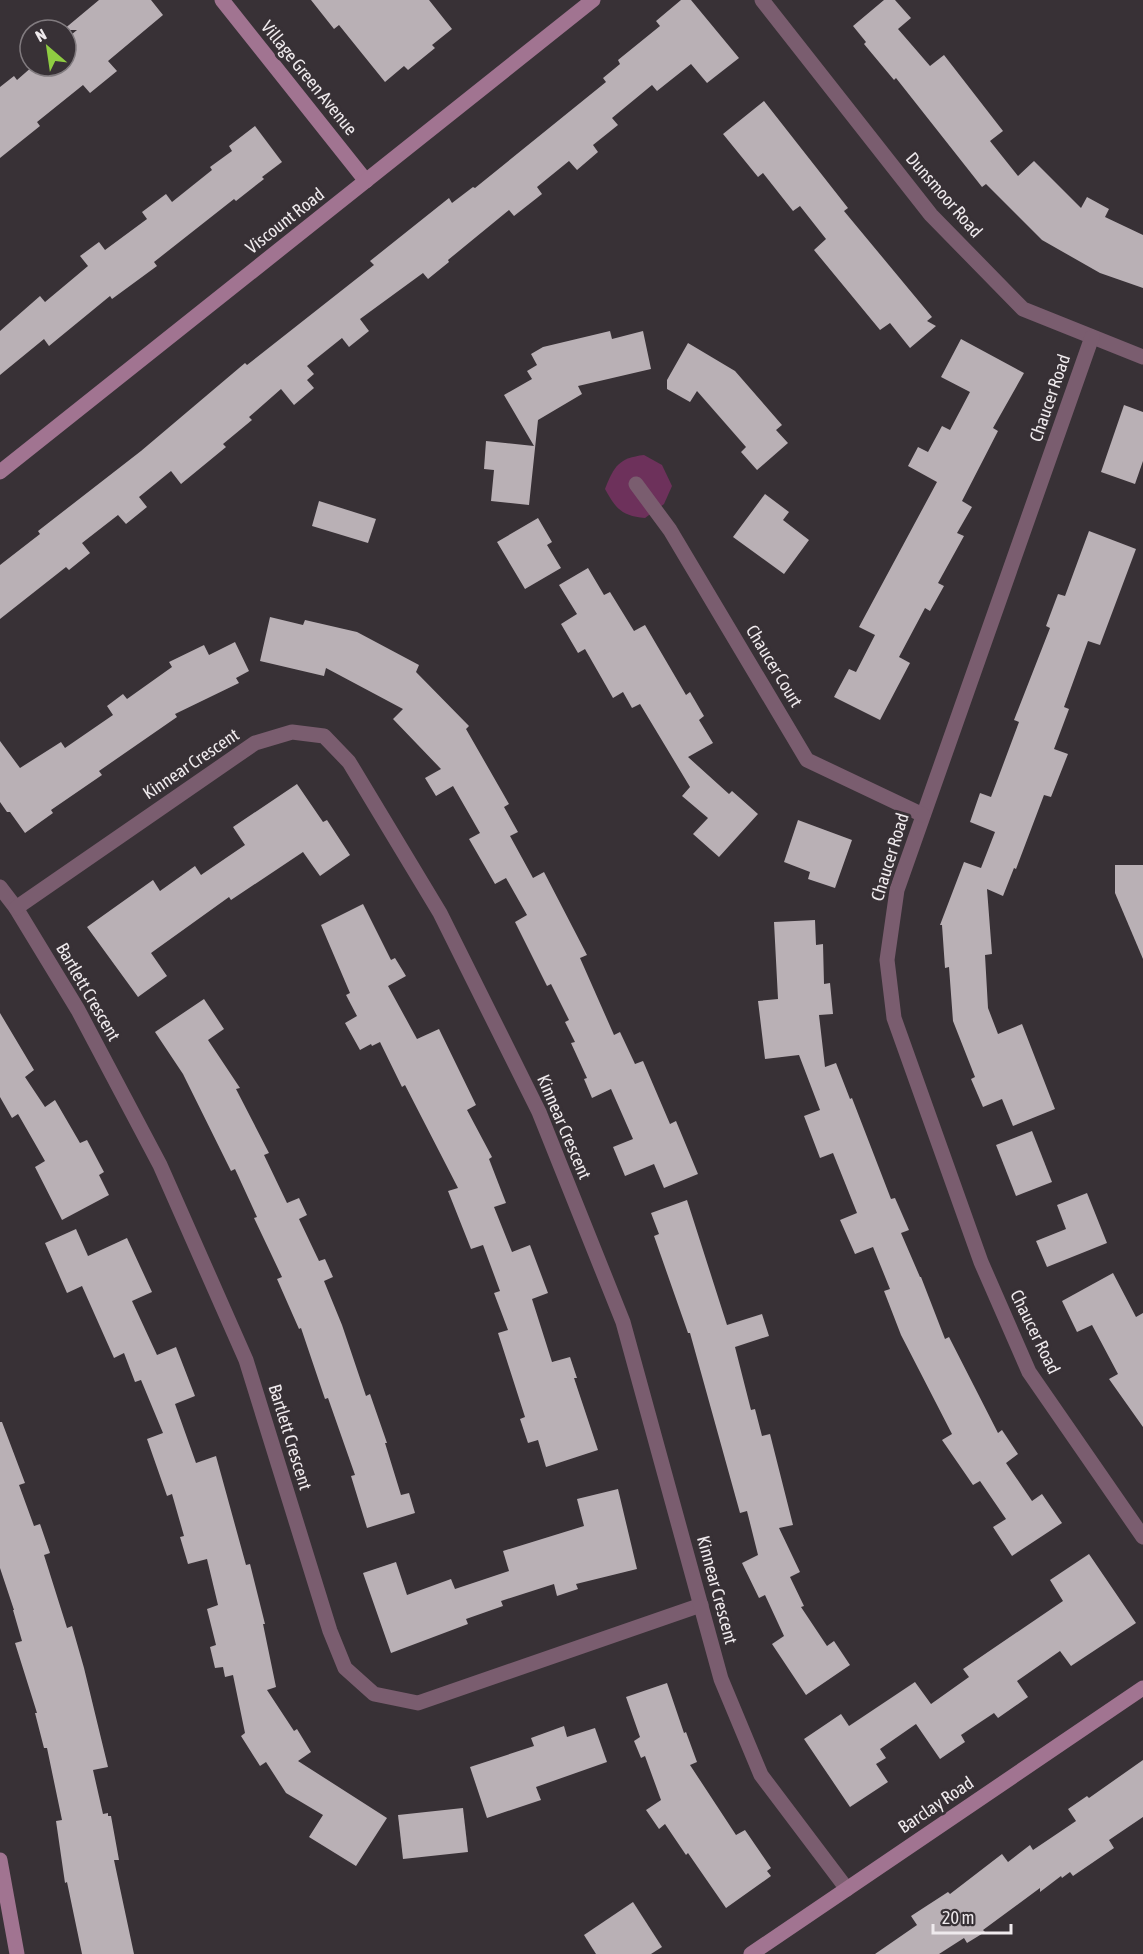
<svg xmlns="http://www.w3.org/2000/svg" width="1143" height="1954" viewBox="0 0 1143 1954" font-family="'Asap Condensed',sans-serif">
	<rect width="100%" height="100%" fill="#383136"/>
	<path fill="#6d315b" d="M644 455 662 465 672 486 664 504 645 518C622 516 616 509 605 489 614 466 619 458 644 455Z"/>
	<g fill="#b9b0b5">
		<polygon points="99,0 151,0 163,15 108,61 117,71 90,93 83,85 37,122 40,126 0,158 0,87 14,76 17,80 33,66 66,66 66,39 77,30 63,30"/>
		<polygon points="311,0 429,0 452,29 432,45 435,48 408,70 404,66 385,82 339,25 334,29"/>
		<polygon points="681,0 691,0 739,58 707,83 691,64 657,91 652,85 612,118 618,125 593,145 598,152 577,170 569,161 537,187 542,194 514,216 509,210 448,260 449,262 428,279 423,273 360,319 369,331 349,347 342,338 307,366 314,374 307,380 314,388 294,405 281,389 249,417 252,420 223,444 226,447 181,484 171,471 139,497 147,507 126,524 118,515 82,543 90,553 69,570 66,567 0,619 0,565 40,534 38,531 141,451 245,363 247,365 374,265 370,261 449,198 452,203 473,187 475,188 606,82 603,78 620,64 618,60 660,26 656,21"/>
		<polygon points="884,0 895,0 911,18 898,29 930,66 944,55 1003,131 990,141 1018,176 1034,161 1081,208 1087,197 1109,209 1105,217 1143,235 1143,288 1100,273 1042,240 986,184 982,187 896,78 894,80 864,44 866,42 853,26"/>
		<polygon points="764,101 848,208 844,211 932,317 927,321 936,326 910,348 890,323 880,330 814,250 826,239 800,206 793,211 763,173 758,177 723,134"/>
		<polygon points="255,126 282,162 262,177 264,179 236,201 234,199 154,262 157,266 112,299 110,296 49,346 44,339 0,375 0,331 40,296 45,302 88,266 80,256 99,242 105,250 147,219 142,212 166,194 172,202 212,170 210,167 232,151 229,146"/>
		<polygon points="610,331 612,339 643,331 651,369 578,386 582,394 538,420 529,505 491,501 494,470 484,469 486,441 534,446 504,395 532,379 527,371 537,365 531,354 543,347"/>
		<polygon points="961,339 1024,373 993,428 998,431 962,501 972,507 957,533 964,536 938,583 944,586 930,611 925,608 899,657 910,663 880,720 834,697 849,669 856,672 875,635 859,627 937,482 908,466 918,447 928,452 942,426 950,430 970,392 941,377"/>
		<polygon points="688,343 735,371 782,425 776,430 788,443 757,470 741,452 746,447 697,391 690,402 667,389 667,380"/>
		<polygon points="1124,405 1143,412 1143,461 1135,484 1101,472"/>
		<polygon points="765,494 789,512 783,520 809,540 784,574 733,537"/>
		<polygon points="319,501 376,519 368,543 312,526"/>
		<polygon points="538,518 552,542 547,545 561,568 525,589 497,542"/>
		<polygon points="1089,531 1136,549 1100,645 1088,641 1064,707 1069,709 1054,749 1068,754 1051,797 1044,795 1016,869 1014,868 1003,896 987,889 992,954 985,955 988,1008 998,1034 1022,1024 1055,1109 1013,1126 1002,1099 983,1107 971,1079 975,1077 953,1021 949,967 945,968 942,925 940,925 964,862 981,868 995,832 970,822 980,793 991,797 1019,722 1014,720 1050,628 1046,626 1058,594 1065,596"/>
		<polygon points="588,568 604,595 610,592 634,631 645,625 686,695 690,692 704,716 699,720 713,743 688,757 729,794 732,791 758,814 719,857 693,834 708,818 682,796 690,787 640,704 632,708 623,692 613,698 585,649 578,653 561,624 577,614 559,585"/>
		<polygon points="270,617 303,625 305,620 357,632 419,665 416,672 469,726 466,729 509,804 504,807 518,832 510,836 533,878 544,872 587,955 580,958 614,1035 620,1032 635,1064 643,1061 670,1124 676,1121 698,1174 664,1188 654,1164 625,1176 613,1147 633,1139 611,1089 592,1098 584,1079 587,1078 571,1043 575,1042 565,1022 569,1020 551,984 547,986 515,922 527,915 506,878 495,884 469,839 480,833 453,786 436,796 425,778 441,769 393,719 403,709 326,668 324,676 260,661"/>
		<polygon points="235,642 249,671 236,678 239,683 175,714 177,717 99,771 102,775 51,810 53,813 25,833 10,812 7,812 0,802 0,741 20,768 61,742 65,748 113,715 107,706 123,694 127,699 172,667 169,662 204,645 209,655"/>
		<polygon points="297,784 323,822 327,820 350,855 320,876 303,852 231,900 229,897 151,953 167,976 138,997 87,927 153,880 160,891 195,866 201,875 245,845 233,827"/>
		<polygon points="798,820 852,840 835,888 808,879 810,872 784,862"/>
		<polygon points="1115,865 1143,865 1143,959 1115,893"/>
		<polygon points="363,904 391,960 395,958 406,976 388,986 417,1039 439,1029 476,1105 467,1110 492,1157 489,1159 506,1203 494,1207 512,1252 530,1245 548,1293 532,1299 552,1362 570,1357 577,1378 574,1378 598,1450 546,1467 538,1440 528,1443 520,1419 525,1417 498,1333 508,1330 494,1293 500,1291 483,1245 471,1249 448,1191 458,1188 405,1085 402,1087 380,1042 372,1046 371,1044 360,1050 345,1023 357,1016 346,995 350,993 321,925"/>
		<polygon points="815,920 816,945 823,944 824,984 830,983 833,1014 819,1015 825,1067 836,1063 850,1099 852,1098 891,1199 895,1198 909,1230 901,1233 920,1277 921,1277 945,1339 949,1337 998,1433 1002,1430 1018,1454 1006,1463 1032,1501 1042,1494 1062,1523 1012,1556 993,1527 1006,1519 980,1481 973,1485 942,1440 952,1434 901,1335 884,1291 890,1289 873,1247 855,1254 840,1220 857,1213 833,1153 820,1158 804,1116 820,1110 799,1055 765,1059 758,1001 778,999 774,922"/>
		<polygon points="204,999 224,1029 208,1040 240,1088 236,1089 269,1153 264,1155 287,1203 299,1198 307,1215 299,1219 319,1261 325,1259 333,1277 324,1281 342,1325 366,1396 370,1394 387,1443 385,1443 401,1495 409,1493 415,1513 367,1528 351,1476 355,1475 328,1398 325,1399 301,1328 299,1329 277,1279 282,1277 254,1218 257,1217 235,1169 231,1171 183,1074 155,1032"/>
		<polygon points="0,1013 34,1070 25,1077 45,1107 55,1100 80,1143 87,1140 104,1172 99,1175 109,1195 62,1220 35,1167 45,1161 18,1114 12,1118 0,1097"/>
		<polygon points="1032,1131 1052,1182 1016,1196 996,1145"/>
		<polygon points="1087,1193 1107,1243 1047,1267 1036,1241 1066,1229 1057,1205"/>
		<polygon points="687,1200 727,1325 762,1314 769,1336 735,1347 751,1410 755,1409 762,1436 770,1434 793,1525 779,1528 800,1572 790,1577 804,1606 801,1607 827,1646 834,1641 850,1665 806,1695 772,1644 784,1636 765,1595 759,1598 742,1563 758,1555 747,1511 740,1513 690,1333 688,1333 654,1236 659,1234 651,1213"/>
		<polygon points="76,1229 88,1256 127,1238 152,1292 132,1301 157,1355 176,1347 195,1396 175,1404 196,1463 216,1456 246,1565 250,1564 265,1624 263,1624 276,1687 267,1690 294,1731 297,1729 311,1752 298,1761 387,1818 356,1866 309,1837 323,1815 286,1793 266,1762 260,1766 241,1736 245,1733 233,1675 225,1677 223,1667 215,1668 210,1647 216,1645 207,1609 218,1605 207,1559 188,1564 180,1537 184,1536 172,1494 167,1496 147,1439 163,1433 141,1380 135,1382 124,1353 114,1358 82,1286 67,1293 45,1243"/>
		<polygon points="1113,1273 1136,1317 1143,1313 1143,1427 1109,1379 1118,1374 1092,1325 1077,1332 1062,1301"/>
		<polygon points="0,1422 2,1422 25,1483 19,1485 34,1526 40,1524 50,1553 44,1555 67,1628 72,1626 84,1668 108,1767 93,1770 103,1814 108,1813 108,1816 111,1816 119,1860 114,1860 134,1954 82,1954 67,1882 65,1883 56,1821 62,1820 47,1748 44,1748 35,1713 37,1713 15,1643 22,1641 13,1610 14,1610 0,1568"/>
		<polygon points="618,1489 637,1569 576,1584 578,1589 557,1596 554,1584 501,1601 503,1606 466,1619 468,1624 391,1653 363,1573 396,1562 407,1595 451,1579 455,1589 509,1571 503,1551 584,1526 577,1499"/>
		<polygon points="1089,1554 1136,1623 1071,1666 1060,1651 1017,1681 1028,1697 998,1718 994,1713 961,1735 965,1742 940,1759 916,1724 880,1749 886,1758 876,1764 888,1782 850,1807 804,1739 841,1714 849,1726 915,1682 931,1704 969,1677 963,1669 1063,1601 1050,1580"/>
		<polygon points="667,1683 684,1733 686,1732 697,1762 690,1765 736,1835 745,1830 771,1868 767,1871 771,1876 726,1908 688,1853 686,1855 665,1824 659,1829 646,1810 661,1800 645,1756 641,1758 634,1741 640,1737 626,1697"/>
		<polygon points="564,1726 567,1737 595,1728 607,1762 536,1787 541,1800 487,1818 470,1767 534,1746 531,1738"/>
		<polygon points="1143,1760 1143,1817 1109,1840 1114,1848 1073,1876 1070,1872 1062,1878 1061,1876 1040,1892 1040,1888 983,1930 985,1932 967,1943 964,1938 939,1954 875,1954 917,1925 911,1916 948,1892 950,1894 1002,1854 1008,1862 1030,1845 1033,1850 1076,1821 1068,1809 1087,1796 1089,1798"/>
		<polygon points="463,1808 468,1852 403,1859 398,1815"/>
		<polygon points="633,1902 662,1947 651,1954 596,1954 584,1935"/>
	</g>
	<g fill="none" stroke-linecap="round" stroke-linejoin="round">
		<g stroke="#7a5d6f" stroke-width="15">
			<polyline points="762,0 931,215 1023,309 1143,357"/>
			<polyline points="1092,337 897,890 887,960 894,1018 981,1262 1029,1372 1143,1537"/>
			<polyline points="636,484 670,530 807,760 923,815"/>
			<polyline points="0,887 16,908 78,1010 160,1165 246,1360 330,1631 345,1668 374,1694 418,1703 701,1605"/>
			<polyline points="16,908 255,743 292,732 324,736 349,762 440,913 539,1112 623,1322 721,1679 761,1775 847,1889"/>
		</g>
		<g stroke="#a17491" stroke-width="15">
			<polyline points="222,0 366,181"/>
			<polyline points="0,472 593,0"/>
			<polyline points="0,1860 17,1954"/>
			<polyline points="751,1954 1143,1688"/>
		</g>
	</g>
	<g text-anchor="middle" stroke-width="6" stroke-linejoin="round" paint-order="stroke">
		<g font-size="18" fill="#efeaed" stroke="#383136">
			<text transform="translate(309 78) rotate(51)" y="6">Village Green Avenue</text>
			<text transform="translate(944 195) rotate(49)" y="6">Dunsmoor Road</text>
			<text transform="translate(285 221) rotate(-38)" y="6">Viscount Road</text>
			<text transform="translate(1050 398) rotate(-71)" y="6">Chaucer Road</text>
			<text transform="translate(774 666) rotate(59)" y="6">Chaucer Court</text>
			<text transform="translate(191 764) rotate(-34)" y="6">Kinnear Crescent</text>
			<text transform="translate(890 857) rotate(-73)" y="6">Chaucer Road</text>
			<text transform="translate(88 992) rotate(60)" y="6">Bartlett Crescent</text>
			<text transform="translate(564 1127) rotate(67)" y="6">Kinnear Crescent</text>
			<text transform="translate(1035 1332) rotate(64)" y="6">Chaucer Road</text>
			<text transform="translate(290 1437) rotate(73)" y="6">Bartlett Crescent</text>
			<text transform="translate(717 1590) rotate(75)" y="6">Kinnear Crescent</text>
			<text transform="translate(936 1805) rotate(-34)" y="6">Barclay Road</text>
		</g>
	</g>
	<g transform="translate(48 48) rotate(331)"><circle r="28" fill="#383136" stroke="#817b7f" stroke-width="1.5"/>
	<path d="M0-4.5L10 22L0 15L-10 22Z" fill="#8fcd42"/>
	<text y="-9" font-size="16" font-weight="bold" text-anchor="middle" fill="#efeaed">N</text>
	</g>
	<path d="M933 1924v9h78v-9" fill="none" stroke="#efeaed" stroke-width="3"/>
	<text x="942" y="1924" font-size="18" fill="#efeaed" stroke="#383136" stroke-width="4.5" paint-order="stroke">20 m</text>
</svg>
